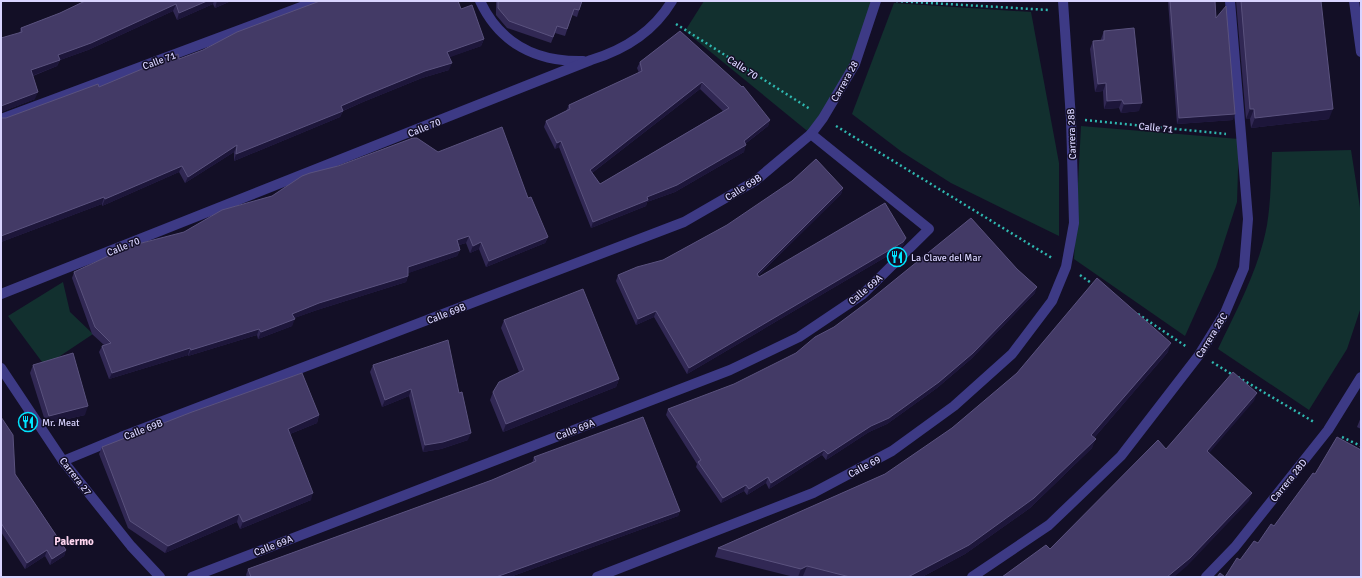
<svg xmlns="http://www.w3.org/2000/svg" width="1362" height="578" viewBox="0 0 1362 578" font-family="Signika,sans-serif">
	<rect width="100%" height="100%" fill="#130f26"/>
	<g fill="#12302f">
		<polygon points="704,1 876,1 849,68 811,134 685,31"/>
		<polygon points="894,3 1031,12 1059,163 1059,236 951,183 902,152 852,114"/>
		<polygon points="1081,126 1239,139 1237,202 1216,267 1185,336 1074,259"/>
		<path d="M1351 150 1361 214V307L1347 349 1309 410 1218 349C1237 309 1259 269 1267 225 1271 201 1271 176 1272 152Z"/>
		<polygon points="63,282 70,312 93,334 45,366 8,316"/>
	</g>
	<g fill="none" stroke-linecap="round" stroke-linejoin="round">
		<g stroke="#2fb8b0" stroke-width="2.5" stroke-dasharray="2 3" stroke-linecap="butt">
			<polyline points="896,1 1049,10"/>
			<polyline points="676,24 810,109"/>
			<polyline points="1085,120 1226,134"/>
			<polyline points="836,126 1052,258"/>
			<polyline points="1080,275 1094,285"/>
			<polyline points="1138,314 1187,347"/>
			<polyline points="1212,362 1233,375"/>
			<polyline points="1238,377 1314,422"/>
			<polyline points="1342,437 1361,446"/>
		</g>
		<g stroke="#3d3a85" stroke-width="10">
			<path d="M480 1C500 44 537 62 583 61"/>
			<polyline points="1354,1 1361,52"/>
			<polyline points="1,119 317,1"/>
			<path d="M1 294 591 60C624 50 654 31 672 1"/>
			<polyline points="1,368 63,461 131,546 160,577"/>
			<polyline points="63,461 121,437 684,222 755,181 811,134 823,118 855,64 876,1"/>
			<polyline points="192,577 730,370 799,337 863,294 929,229 811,134"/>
			<polyline points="597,577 813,493 892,451 954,406 1012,354 1052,301 1066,267 1074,223 1071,119 1063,1"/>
			<polyline points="972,577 1049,525 1121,456 1199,355 1225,313 1244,268 1248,219 1230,1"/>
			<polyline points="1206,577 1235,547 1328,430 1361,377"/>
		</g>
	</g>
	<g fill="#312854" fill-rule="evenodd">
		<polygon points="85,1 231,1 215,8 213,4 177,20 173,11 88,50 60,60 57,66 33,76 35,99 1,112 1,38 19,34 21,28 60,13"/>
		<polygon points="496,1 582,1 577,17 572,15 565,36 555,33 551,43 507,28 496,15"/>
		<polygon points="1168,1 1215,1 1216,18 1233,120 1177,124"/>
		<polygon points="1236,1 1321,1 1329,119 1251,128 1250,119 1246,119"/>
		<polygon points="461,9 484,39 481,46 449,57 449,70 422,78 363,102 343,111 340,117 234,161 234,152 185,183 179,172 102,206 102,204 1,242 1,118 6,118 99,87 179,59"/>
		<path d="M680 31 770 120 768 126 745 144 744 152 675 192 647 202 646 206 591 228 559 147 555 149 544 127 546 121 566 111 569 105 639 73 637 68 640 62ZM700 89 723 111 600 184 592 173Z"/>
		<polygon points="1104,31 1139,111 1121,113 1119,108 1104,109 1103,91 1095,92 1090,49 1093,41 1101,40 1101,39"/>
		<polygon points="438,152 528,198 548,237 545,243 486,267 479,249 470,253 466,243 459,245 460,250 457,256 408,273 408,276 406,282 317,310 294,318 292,326 258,339 257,335 188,356 188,355 109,379 99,352 102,346 104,345 92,334 72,278 74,272 184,232"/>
		<polygon points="843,188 841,194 758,276 759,277 904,244 901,248 687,374 654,317 636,325 616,281 618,275 663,260"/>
		<polygon points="1035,293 971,359 937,388 887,424 869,432 826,460 822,455 769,489 766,483 747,495 744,491 721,503 696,467 697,464 666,415 668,409"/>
		<polygon points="504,320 619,379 616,387 503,432 490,400 493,392 519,372 501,328"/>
		<polygon points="1168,352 1094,438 1092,448 1030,508 965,554 922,577 808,577 803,576 800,577 794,577 715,557 718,548 885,474"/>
		<polygon points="33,365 85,415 46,424 30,373"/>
		<polygon points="373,365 459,393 468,440 441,449 423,452 409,396 382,407 370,372"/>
		<polygon points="319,415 317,423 290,434 311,500 240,529 237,522 165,553 128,528 99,454 102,447"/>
		<polygon points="1,417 15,474 66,550 64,556 50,565 45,556 25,569 1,532"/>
		<polygon points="1361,417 1361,429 1357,427"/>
		<polygon points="534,457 680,511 678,516 510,577 247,577 246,575 248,569 492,480 532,463"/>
	</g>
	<g fill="#1d163a">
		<polygon points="207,1 214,1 213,4 177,20 179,13"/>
		<polygon points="217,1 231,1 215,8"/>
		<polygon points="952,1 992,1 990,2"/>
		<polygon points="176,4 173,11 88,50 60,60 57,66 29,77 31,70 58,55"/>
		<polygon points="484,39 481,46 445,59 447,52"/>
		<polygon points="452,63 449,70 422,78 363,102 340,112 343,111 340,117 234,161 236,154 341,106 425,71"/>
		<polygon points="702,82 700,89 588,176 590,170"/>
		<polygon points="1106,83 1103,91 1095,92 1098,84"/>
		<polygon points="38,92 35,99 1,112 1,106"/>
		<polygon points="1122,100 1119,108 1104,109 1107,101"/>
		<polygon points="1142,103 1139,111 1121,113 1124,104"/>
		<polygon points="1250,109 1254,109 1250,119 1246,119"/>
		<polygon points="1333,109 1329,119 1251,128 1255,118"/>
		<polygon points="1235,114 1233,120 1177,124 1179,118"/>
		<polygon points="770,120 768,126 741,147 744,141"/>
		<polygon points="561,141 559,147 555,149 557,143"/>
		<polygon points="237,145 234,152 185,183 188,177"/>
		<polygon points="746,145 744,152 675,192 647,202 646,206 591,228 593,222 647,197"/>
		<polygon points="182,166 179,172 102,206 105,199"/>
		<polygon points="843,188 841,194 754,280 757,274"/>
		<polygon points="104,197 102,204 1,242 1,236"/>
		<polygon points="469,236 466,243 455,246 457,240"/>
		<polygon points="548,237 545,243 486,267 489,261"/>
		<polygon points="906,238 904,244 901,248 687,374 689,368"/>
		<polygon points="481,242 479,249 470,253 473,246"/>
		<polygon points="460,250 457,256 406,274 408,267"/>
		<polygon points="408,276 406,282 317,310 289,320 292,314 319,303"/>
		<polygon points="1037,287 1035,293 971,359 937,388 887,424 869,432 826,460 828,454 871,426"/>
		<polygon points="656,311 654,317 636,325 638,319"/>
		<polygon points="295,319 292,326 258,339 261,332"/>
		<polygon points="259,329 257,335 188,356 191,350"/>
		<polygon points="1171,343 1168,352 1088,445 1091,435"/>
		<polygon points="190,348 188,355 109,379 112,373"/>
		<polygon points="619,379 616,387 503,432 506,424"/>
		<polygon points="411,389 409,396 382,407 385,400"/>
		<polygon points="1257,393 1254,401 1204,459 1207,451"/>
		<polygon points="88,406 85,415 46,424 49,416"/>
		<polygon points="319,415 317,423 285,436 288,429"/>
		<polygon points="471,433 468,440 441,449 423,452 425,445"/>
		<polygon points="1096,439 1092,448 1030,508 965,554 922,577 908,577"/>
		<polygon points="824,450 822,455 769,489 771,483"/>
		<polygon points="768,477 766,483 747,495 749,489"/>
		<polygon points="746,485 744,491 721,503 723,498"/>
		<polygon points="313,493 311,500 240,529 243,522"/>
		<polygon points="1252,493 1249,501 1187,566 1174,577 1167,577"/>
		<polygon points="680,511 678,516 510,577 496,577"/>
		<polygon points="239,514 237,522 165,553 168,546"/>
		<polygon points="47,550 45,556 25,569 27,563"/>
		<polygon points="66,550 64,556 50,565 52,559"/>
		<polygon points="807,566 803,576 798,577 801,569"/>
	</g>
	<g fill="#433a66" stroke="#5a527e" fill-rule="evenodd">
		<polygon points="85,1 207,1 179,13 176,4 91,43 58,55 60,60 31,70 38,92 1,106 1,38 22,32 21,28 60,13"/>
		<polygon points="320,1 458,1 461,9 472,5 484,39 447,52 452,63 425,71 366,95 341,106 343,111 236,154 237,145 188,177 182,166 105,199 104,197 1,236 1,118 6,118 98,84 99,87 178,54 179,59 203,50 237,32"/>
		<polygon points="498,1 582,1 579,10 574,9 567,29 557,26 553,37 509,21 498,8"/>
		<polygon points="1170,1 1215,1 1216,18 1226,6 1235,114 1179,118"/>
		<polygon points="1241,1 1321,1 1333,109 1255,118 1254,109 1250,109"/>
		<polygon points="1134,28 1142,103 1124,104 1122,100 1107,101 1106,83 1098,84 1093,41 1104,40 1104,31"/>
		<path d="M680 31 742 87 743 86 770 120 744 141 746 145 677 185 647 197 648 200 593 222 561 141 557 143 546 121 570 109 569 105 642 71 640 62ZM702 82 729 108 600 184 590 170Z"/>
		<polygon points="502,127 528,198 531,197 548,237 489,261 481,242 473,246 469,236 457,240 460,250 408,267 408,276 319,303 292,314 295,319 261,332 259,329 191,350 190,348 112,373 102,346 111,343 95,327 74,272 130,246 184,232 222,210 272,196 302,176 310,173 338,166 413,138 417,138 438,152"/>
		<polygon points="816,159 843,188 757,274 759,277 885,203 906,238 903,242 689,368 656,311 638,319 618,275 637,267 663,260 727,225 792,181"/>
		<polygon points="971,218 1017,269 1037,287 973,353 939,382 889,418 871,426 828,454 824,450 771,483 768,477 749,489 746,485 723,498 698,462 701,460 668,409 734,384 796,353 815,337 834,327 870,300"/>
		<polygon points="1097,278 1171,343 1091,435 1096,439 1034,498 969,545 908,577 850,577 807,566 801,569 718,548 885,474 952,428 1017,373"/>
		<polygon points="583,289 619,379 506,424 493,392 499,382 524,370 504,320"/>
		<polygon points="448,340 459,393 462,392 471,433 443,442 425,445 411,389 385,400 373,365"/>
		<polygon points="73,353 88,406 49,416 33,365"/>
		<polygon points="1233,372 1257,393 1207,451 1252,493 1190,558 1167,577 1002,577 1046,545 1050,549 1158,440 1166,449"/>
		<polygon points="302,373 319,415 288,429 313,493 243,522 239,514 168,546 130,521 102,447 192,412"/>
		<polygon points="1,417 13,435 15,474 66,550 52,559 47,550 27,563 1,523"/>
		<polygon points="643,417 680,511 496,577 251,577 248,569 492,480 536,461 534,457"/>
		<polygon points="1337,437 1361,450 1361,577 1217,577 1220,573 1225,577 1237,558 1240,560 1254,541 1258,543 1271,524 1274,526 1313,473 1315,474"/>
	</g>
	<defs>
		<g id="restaurant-ring" transform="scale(1)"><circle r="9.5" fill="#130f26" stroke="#00e5ff" stroke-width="1.5"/><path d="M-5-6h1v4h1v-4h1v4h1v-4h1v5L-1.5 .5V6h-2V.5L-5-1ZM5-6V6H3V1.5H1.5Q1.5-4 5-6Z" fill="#00e5ff"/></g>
	</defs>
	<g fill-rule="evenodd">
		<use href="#restaurant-ring" x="897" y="257"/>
		<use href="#restaurant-ring" x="28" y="422"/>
	</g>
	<g text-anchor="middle" stroke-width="3" stroke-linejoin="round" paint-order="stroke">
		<g font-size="10" fill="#d9d4ff" stroke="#130f26">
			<text transform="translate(159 60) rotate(-20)" y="4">Calle 71</text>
			<text transform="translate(743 67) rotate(33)" y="4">Calle 70</text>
			<text transform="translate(844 81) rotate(-61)" y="4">Carrera 28</text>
			<text transform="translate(424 127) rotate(-22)" y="4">Calle 70</text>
			<text transform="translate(1156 127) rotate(6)" y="4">Calle 71</text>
			<text transform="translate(1071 134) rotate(-92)" y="4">Carrera 28B</text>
			<text transform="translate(743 187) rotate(-32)" y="4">Calle 69B</text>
			<text transform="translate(123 246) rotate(-22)" y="4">Calle 70</text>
			<text transform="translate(865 289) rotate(-40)" y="4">Calle 69A</text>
			<text transform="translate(446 313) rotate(-21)" y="4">Calle 69B</text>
			<text transform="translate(1211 335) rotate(-58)" y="4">Carrera 28C</text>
			<text transform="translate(143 429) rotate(-21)" y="4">Calle 69B</text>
			<text transform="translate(575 429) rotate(-21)" y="4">Calle 69A</text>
			<text transform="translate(864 466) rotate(-28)" y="4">Calle 69</text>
			<text transform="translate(76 476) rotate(52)" y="4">Carrera 27</text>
			<text transform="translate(1288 480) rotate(-51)" y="4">Carrera 28D</text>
			<text transform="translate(273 545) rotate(-21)" y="4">Calle 69A</text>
		</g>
		<g font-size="10" fill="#d9d4ff" stroke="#130f26" text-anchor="start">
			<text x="911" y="261">La Clave del Mar</text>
			<text x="42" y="426">Mr. Meat</text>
		</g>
		<g font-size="11" font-weight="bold" fill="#ffd6f0" stroke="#130f26">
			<text x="74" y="545">Palermo</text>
		</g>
	</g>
	<rect width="1362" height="578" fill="none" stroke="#d9d4ff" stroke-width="4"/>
</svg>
